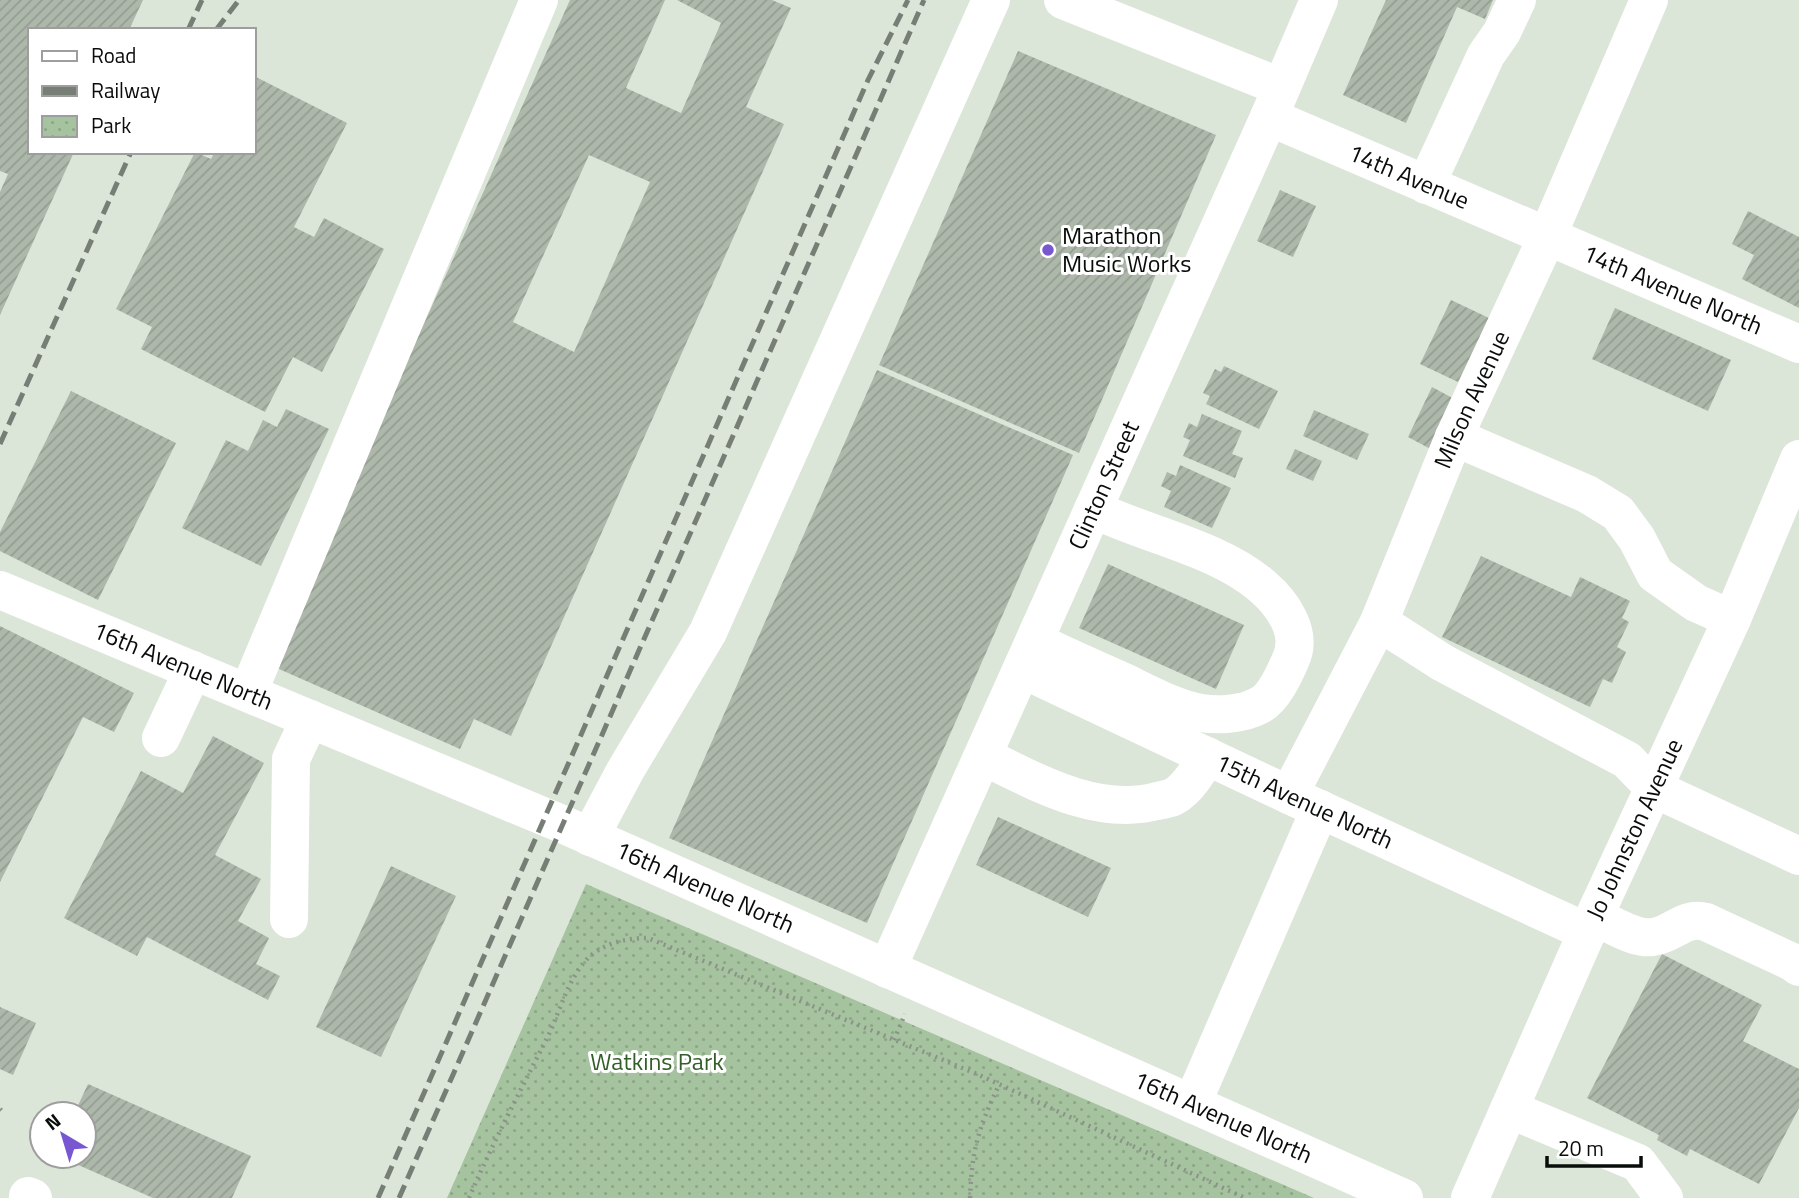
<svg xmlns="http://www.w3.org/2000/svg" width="1799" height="1198" viewBox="0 0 1799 1198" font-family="'Titillium Web',sans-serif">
	<defs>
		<pattern id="park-dots" width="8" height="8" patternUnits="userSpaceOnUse" patternTransform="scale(1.75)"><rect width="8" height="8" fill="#a6c39f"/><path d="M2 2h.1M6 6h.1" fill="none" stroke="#8ea688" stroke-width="1.8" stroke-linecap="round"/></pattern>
		<pattern id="building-hatch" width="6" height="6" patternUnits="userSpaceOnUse" patternTransform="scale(1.75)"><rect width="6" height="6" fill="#adb8ab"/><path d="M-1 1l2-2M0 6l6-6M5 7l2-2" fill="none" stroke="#949d92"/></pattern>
	</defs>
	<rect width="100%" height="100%" fill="#dbe5d8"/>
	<polygon fill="url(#park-dots)" points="586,884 1314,1198 447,1198"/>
	<g fill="url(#building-hatch)" fill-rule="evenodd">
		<polygon points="0,0 143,0 129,30 30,30 30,152 74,152 0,315 0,192 8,174 0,171"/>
		<path d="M570 0H665L626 88 681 113 721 23 677 0H772L791 8 746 107 784 124 511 736 474 719 460 749 270 665ZM589 155 650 182 574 352 513 322Z"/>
		<polygon points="1386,0 1493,0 1485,19 1457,7 1406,123 1343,95"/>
		<polygon points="1018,51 1216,135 1079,453 879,365"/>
		<polygon points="254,76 347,123 294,227 314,237 324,218 384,249 322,372 293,357 265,412 141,349 152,327 116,309 195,152 211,159 215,152 254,152"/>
		<polygon points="1280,190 1316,206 1293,257 1257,241"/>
		<polygon points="1748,211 1799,237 1799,308 1742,279 1754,255 1732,244"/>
		<polygon points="1451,300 1489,318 1458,382 1420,364"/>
		<polygon points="1615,308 1731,360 1708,411 1592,359"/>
		<polygon points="1224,366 1278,391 1259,429 1206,404 1210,396 1203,393 1215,369 1221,372"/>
		<polygon points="877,370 1073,455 867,923 669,838"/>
		<polygon points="1432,387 1462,403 1438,453 1408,437"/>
		<polygon points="71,391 176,443 98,600 0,551 0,532"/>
		<polygon points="286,409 329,429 261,566 182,528 226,440 248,451 263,420 277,427"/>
		<polygon points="1314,410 1369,434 1357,460 1303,436"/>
		<polygon points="1202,414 1242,431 1232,454 1243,458 1235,478 1183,456 1190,440 1183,437 1189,423 1197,427"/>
		<polygon points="1295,449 1322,461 1313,481 1286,469"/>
		<polygon points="1180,465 1231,488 1212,528 1164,507 1171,491 1161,486 1167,472 1176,476"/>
		<polygon points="1481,556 1571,597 1580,577 1630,601 1622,618 1629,622 1617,647 1626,652 1612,683 1603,679 1590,707 1442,637"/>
		<polygon points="1108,564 1244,625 1216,689 1079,628"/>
		<polygon points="0,626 134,693 114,732 83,717 0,882"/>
		<polygon points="213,736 264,763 215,855 261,879 238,921 269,938 256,964 280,976 268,1000 147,937 137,956 64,918 141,771 183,793"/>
		<polygon points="998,817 1111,868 1088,917 976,865"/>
		<polygon points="391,866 456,896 381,1057 316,1027"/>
		<polygon points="1662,954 1762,1005 1743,1041 1799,1069 1799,1108 1759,1184 1690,1149 1687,1156 1657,1140 1659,1135 1587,1098"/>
		<polygon points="0,1007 36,1023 13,1075 0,1069"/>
		<polygon points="88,1084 251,1156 232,1198 153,1198 58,1156 84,1156 84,1114 74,1114"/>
	</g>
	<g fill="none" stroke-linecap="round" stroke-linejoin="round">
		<g stroke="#8b9389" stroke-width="4.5" stroke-dasharray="2 5" stroke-linecap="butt">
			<polyline points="894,1040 905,1014"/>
			<polyline points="0,1109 2,1111"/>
			<path d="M469 1198C493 1142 522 1088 549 1034 561 1008 568 979 588 958 604 943 627 938 648 938L977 1074 1245 1198"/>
			<path d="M970 1198C972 1149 978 1129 999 1085"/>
		</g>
		<g stroke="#fff" stroke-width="38">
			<polyline points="1063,0 1281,87"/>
			<path id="s1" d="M1269 117 1799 344"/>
			<polyline points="1426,185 1486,55 1502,32 1517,0"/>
			<polyline points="1454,437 1587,494 1618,513 1637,539 1655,574 1696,603 1732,619"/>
			<path id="s2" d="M0 590 562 824 1404 1198"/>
			<polyline points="1379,622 1443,663 1627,760 1655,789 1799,856"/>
			<path d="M1035 641C1064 656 1093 668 1122 681 1147 693 1174 708 1201 713 1218 716 1243 714 1258 706 1273 700 1285 673 1291 659 1303 632 1282 603 1262 586 1218 548 1146 535 1093 509"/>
			<path id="s3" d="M1022 669 1289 795 1587 932"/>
			<polyline points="248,693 539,0"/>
			<polyline points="161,738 193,670"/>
			<path d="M983 756C1036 782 1097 817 1157 801 1162 800 1168 799 1173 797 1188 789 1199 770 1207 756"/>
			<path id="s4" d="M1289 795 1379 622 1454 437 1547 237 1649 0"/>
			<polyline points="590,837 625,771 708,632 991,0"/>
			<path d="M1595 917C1612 924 1635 940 1653 937 1675 934 1683 916 1706 922L1792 962 1799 967"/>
			<polyline points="289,919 291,759 310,719"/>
			<path id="s5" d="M887 969 1269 117 1319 0"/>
			<polyline points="1192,1104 1320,809"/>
			<polyline points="1509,1109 1638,1163 1664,1198"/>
			<polyline points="28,1196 33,1198"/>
			<path id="s6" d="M1470 1198 1587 932 1732 619 1799 459"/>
		</g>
		<g stroke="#777e76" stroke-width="5" stroke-dasharray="14 7" stroke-linecap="butt">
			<polyline points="188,30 202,0"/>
			<polyline points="216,30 239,0"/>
			<polyline points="0,444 131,152"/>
			<polyline points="378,1198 868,80 908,0"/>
			<polyline points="399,1198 924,0"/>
		</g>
	</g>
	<circle fill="#7857d1" stroke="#fff" stroke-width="2.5" cx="1048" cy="250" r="7"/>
	<g text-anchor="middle" stroke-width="6" stroke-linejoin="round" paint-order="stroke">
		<g font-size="24" fill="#090d09" stroke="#fff">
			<text dy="8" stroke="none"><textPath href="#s1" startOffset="152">14th Avenue</textPath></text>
			<text dy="8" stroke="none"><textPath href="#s1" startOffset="439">14th Avenue North</textPath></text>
			<text dy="8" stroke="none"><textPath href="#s4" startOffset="436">Milson Avenue</textPath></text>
			<text dy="8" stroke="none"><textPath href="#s5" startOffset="530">Clinton Street</textPath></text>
			<text dy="8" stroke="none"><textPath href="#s2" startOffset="198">16th Avenue North</textPath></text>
			<text dy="8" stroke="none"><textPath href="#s3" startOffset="312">15th Avenue North</textPath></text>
			<text dy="8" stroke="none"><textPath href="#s6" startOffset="404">Jo Johnston Avenue</textPath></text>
			<text dy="8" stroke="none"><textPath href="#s2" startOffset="765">16th Avenue North</textPath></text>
			<text dy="8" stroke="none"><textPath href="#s2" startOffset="1332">16th Avenue North</textPath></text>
		</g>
		<g font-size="24" fill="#090d09" stroke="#fff" text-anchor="start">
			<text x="1062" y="244">Marathon<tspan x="1062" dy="28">Music Works</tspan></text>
		</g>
		<g font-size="24" fill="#325e27" stroke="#fff">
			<text x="657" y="1070">Watkins Park</text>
		</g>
	</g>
	<rect x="28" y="28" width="228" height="126" fill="#ffffff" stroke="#9d9e9d" stroke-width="2"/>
	<rect x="42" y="51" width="35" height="10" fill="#ffffff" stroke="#9d9e9d" stroke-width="2"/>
	<text x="91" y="63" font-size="21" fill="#090d09">Road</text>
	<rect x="42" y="86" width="35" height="10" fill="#777e76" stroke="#9d9e9d" stroke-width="2"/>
	<text x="91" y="98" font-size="21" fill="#090d09">Railway</text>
	<rect x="42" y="116" width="35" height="21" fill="url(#park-dots)" stroke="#9d9e9d" stroke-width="2"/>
	<text x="91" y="133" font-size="21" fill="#090d09">Park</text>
	<g transform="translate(63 1135) rotate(322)"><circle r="33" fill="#ffffff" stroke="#9d9e9d" stroke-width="2"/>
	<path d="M0-5L12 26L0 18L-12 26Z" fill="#7857d1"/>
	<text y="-10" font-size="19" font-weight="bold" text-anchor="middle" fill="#090d09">N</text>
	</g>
	<path d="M1547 1156v10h94v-10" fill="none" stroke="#090d09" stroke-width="3.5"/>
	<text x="1558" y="1156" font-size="21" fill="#090d09" stroke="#ffffff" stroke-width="5" paint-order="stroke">20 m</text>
</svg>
